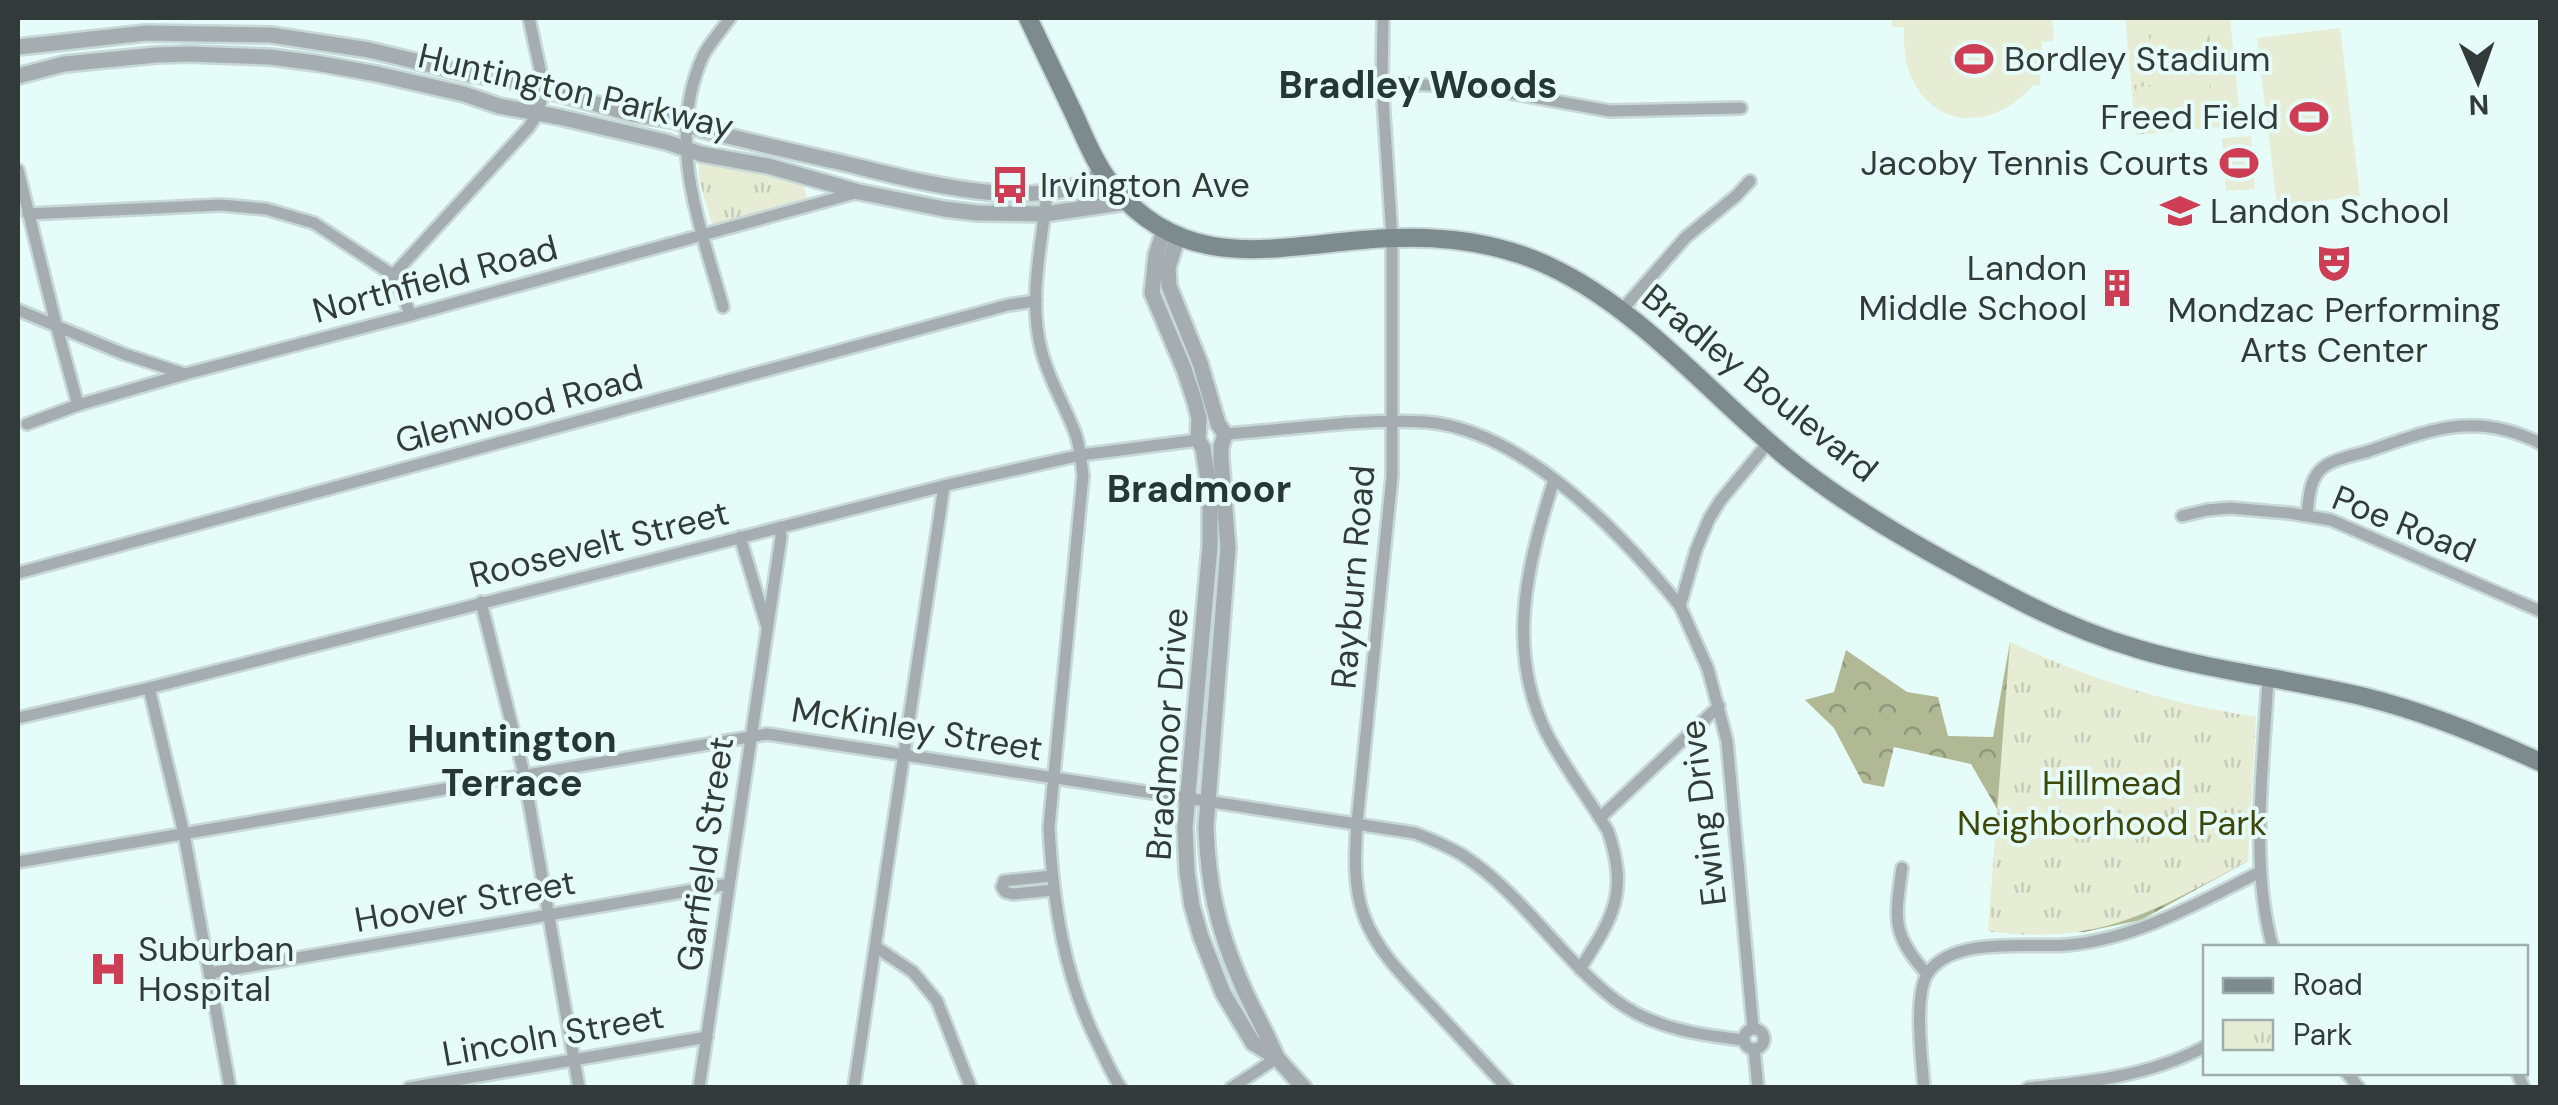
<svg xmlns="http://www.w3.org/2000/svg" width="2558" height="1105" viewBox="0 0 2558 1105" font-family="'DM Sans',sans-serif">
	<defs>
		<pattern id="forest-crowns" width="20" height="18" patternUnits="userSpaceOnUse" patternTransform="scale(2.5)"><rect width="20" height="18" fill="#b0b994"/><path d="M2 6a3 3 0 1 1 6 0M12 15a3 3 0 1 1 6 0" fill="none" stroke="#90987a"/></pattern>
		<pattern id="park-tufts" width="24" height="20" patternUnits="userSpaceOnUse" patternTransform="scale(2.5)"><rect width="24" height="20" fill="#e7ecd5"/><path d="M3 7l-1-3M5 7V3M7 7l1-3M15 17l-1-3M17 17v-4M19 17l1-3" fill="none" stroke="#c7cbb8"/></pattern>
	</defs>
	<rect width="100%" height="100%" fill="#e6fcf9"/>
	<polygon fill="url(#forest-crowns)" points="2010,642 2141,707 2248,861 2141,920 2084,932 1991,932 1997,809 1971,764 1894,747 1884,787 1863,783 1834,728 1805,700 1834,692 1846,650 1907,692 1938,697 1948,736 1993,737"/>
	<g fill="url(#park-tufts)">
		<polygon points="2125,18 2230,18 2241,125 2136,135"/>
		<polygon points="699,161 801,182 806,192 806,200 712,224 699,179"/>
		<path d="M2010 642C2091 680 2167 703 2256 717L2248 861C2155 910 2099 947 1988 931Z"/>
	</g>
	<g fill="#e7ecd5">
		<path d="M1892 18H2052L2054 41 2042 42 2040 85 2032 86C1998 126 1940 133 1913 81 1904 64 1904 46 1904 27H1892Z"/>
		<polygon points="2227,20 2230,58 2212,60 2208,22"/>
		<polygon points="2203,22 2207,60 2189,62 2185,24"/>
		<polygon points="2171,25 2175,64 2156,65 2152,27"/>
		<polygon points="2148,28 2152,66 2134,68 2130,30"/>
		<polygon points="2340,28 2360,196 2277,206 2257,38"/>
		<polygon points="2233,78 2237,116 2218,118 2215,80"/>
		<polygon points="2209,80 2213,118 2195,120 2191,82"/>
		<polygon points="2176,83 2180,121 2162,123 2158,85"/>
		<polygon points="2154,86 2158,124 2139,125 2136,87"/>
		<polygon points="2251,136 2255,189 2226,191 2222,138"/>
		<polygon points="2059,809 2060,846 2043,846 2042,810"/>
		<polygon points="2019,811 2036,811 2037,847 2020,848"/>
	</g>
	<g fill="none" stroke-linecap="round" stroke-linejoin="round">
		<g stroke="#c6d9d6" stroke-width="16">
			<g id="minor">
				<path d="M1383 18 1382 83 1392 238V476L1357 823C1355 854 1353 886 1364 916 1377 952 1407 980 1433 1008 1458 1035 1482 1061 1507 1088"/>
				<polyline points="1382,83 1476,87 1610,111 1741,108"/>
				<polyline points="18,170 56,324 78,405"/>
				<path d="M1047 192C1042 244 1028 298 1041 349 1048 378 1063 402 1074 430 1080 444 1081 460 1083 476L1049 827C1053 904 1064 977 1099 1046 1106 1060 1112 1075 1121 1088"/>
				<polyline points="28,214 221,205 266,209 314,223 393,275 411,315"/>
				<polyline points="393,275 529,127 538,113 544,88 529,18"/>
				<path d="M723 307C700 223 665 141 703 56 710 42 722 30 730 18"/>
				<polyline points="18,310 124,354 185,374"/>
				<polyline points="1621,311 1686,237 1736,196 1750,181"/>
				<polyline points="27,424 78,405 185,374 411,315 859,192"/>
				<path d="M1225 434C1291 430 1359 418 1425 422 1523 429 1622 534 1680 606"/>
				<path d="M1554 480C1527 565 1505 650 1547 734 1565 768 1589 799 1608 831 1629 894 1613 917 1580 969"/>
				<path d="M2307 515C2309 498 2309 477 2325 466 2336 458 2356 455 2369 451 2433 429 2475 411 2540 443"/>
				<polyline points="2182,516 2207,510 2230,508 2289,513 2331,520 2540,611"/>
				<polyline points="740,537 766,624"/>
				<polyline points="18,573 1008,305 1036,301"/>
				<polyline points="481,602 524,774 579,1088"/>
				<path d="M2268 677C2264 764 2249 864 2273 948"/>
				<polyline points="149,688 184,834 230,1088"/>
				<polyline points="18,718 149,688 951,484 1081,455 1198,440"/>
				<polyline points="1600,818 1719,706"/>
				<path d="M18 862 767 734 1415 833C1432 840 1448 846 1464 856 1521 893 1560 957 1614 999 1651 1028 1699 1035 1744 1040"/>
				<path d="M1902 868C1895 919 1891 934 1927 974"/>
				<polyline points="1051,876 1004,881 1002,887 1005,892 1013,894 1053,890"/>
				<polyline points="876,947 913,972 937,1001 971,1088"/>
				<polyline points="210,973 729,884"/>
				<polyline points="1753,1028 1727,741 1708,669 1680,606 1696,550 1709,519 1720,501 1769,442"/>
				<circle cx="1754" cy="1039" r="10"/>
				<polyline points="1754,1049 1758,1088"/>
				<polyline points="2346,1072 2359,1088"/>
				<polyline points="2517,1072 2524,1088"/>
				<polyline points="409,1088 707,1037"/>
				<polyline points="699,1088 781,537 780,527"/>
				<polyline points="854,1088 944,486"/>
				<polyline points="1231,1088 1277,1058"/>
				<path d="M1924 1088C1922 1061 1913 995 1928 973 1953 936 2028 948 2067 945 2137 939 2198 903 2260 872"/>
				<path d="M2028 1088C2090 1082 2150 1076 2206 1046"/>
			</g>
		</g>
		<g stroke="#c6d9d6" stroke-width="20">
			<g id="tertiary">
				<path d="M18 47 146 33 271 35 369 50 469 74 497 77 633 114 673 120 703 130C748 141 793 152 839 162 906 178 1043 219 1102 172"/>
				<polyline points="18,76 64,64 156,55 189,54 270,57 316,63 377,74 464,94 499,106 559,117 666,142 701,154 768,166 859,192 944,209 977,213 1045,214 1127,202"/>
				<polyline points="1081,208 1089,202 1109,182"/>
				<polyline points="1164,231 1156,255 1152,293 1184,369 1195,402 1199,418 1198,440 1203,448 1210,494 1210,546 1185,827 1187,872 1192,906 1201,937 1223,993 1253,1043 1277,1058 1304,1088"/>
				<path d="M1178 237 1168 267 1169 286 1200 363 1218 424 1225 434 1221 447V459L1228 548 1206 827C1208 884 1217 927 1240 980 1251 1007 1266 1031 1277 1058"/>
			</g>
		</g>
		<g stroke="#c6d9d6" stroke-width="22">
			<path id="secondary" d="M1028 18C1043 50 1059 82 1074 114 1085 138 1095 164 1112 185 1191 282 1288 241 1394 238 1449 236 1501 243 1551 267 1640 309 1711 395 1786 457 1853 512 1945 562 2022 602 2059 621 2097 637 2138 649 2212 671 2290 679 2365 697 2426 712 2484 736 2540 762"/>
		</g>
		<use href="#minor" stroke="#a5adb0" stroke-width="11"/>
		<use href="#tertiary" stroke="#a5adb0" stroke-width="15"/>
		<use href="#secondary" stroke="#7d8a8e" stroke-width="18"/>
	</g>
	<defs>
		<g id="stadium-bare" transform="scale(3)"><path d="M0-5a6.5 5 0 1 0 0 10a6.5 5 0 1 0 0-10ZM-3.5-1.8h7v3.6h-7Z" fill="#cd3d54" stroke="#e6fcf9" stroke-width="2.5" paint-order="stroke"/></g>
		<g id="bus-bare" transform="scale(3)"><path d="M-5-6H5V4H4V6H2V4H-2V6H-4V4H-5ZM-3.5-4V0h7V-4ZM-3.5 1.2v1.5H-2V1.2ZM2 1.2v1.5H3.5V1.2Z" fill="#cd3d54" stroke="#e6fcf9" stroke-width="2.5" paint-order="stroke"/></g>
		<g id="school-bare" transform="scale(3)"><path d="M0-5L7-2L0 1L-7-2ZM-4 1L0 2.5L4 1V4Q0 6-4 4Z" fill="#cd3d54" stroke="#e6fcf9" stroke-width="2.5" paint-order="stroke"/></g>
		<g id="theatre-bare" transform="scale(3)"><path d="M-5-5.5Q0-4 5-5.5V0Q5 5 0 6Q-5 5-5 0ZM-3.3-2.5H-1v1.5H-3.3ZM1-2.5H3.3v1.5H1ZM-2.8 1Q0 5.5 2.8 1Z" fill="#cd3d54" stroke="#e6fcf9" stroke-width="2.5" paint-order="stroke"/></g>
		<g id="building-bare" transform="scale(3)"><path d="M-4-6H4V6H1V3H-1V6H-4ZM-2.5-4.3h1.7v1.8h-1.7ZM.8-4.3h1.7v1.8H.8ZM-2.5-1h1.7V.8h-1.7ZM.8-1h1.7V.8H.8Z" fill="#cd3d54" stroke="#e6fcf9" stroke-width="2.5" paint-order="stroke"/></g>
		<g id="hospital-bare" transform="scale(3)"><path d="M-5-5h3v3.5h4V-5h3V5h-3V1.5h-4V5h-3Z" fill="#cd3d54" stroke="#e6fcf9" stroke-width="2.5" paint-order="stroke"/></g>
	</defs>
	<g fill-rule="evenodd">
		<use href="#stadium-bare" x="1974" y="59"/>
		<use href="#stadium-bare" x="2309" y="117"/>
		<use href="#stadium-bare" x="2239" y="163"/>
		<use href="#bus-bare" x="1010" y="185"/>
		<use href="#school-bare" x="2180" y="211"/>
		<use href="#theatre-bare" x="2334" y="263"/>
		<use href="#building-bare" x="2117" y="288"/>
		<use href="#hospital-bare" x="108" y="969"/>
	</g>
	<g text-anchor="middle" stroke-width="8" stroke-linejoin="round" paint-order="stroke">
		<g font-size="35" fill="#323b39" stroke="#e6fcf9" text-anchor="start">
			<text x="2004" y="71">Bordley Stadium</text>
			<text x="2279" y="129" text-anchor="end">Freed Field</text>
			<text x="2209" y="175" text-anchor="end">Jacoby Tennis Courts</text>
			<text x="1040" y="197">Irvington Ave</text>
			<text x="2210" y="223">Landon School</text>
			<text x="2087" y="280" text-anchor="end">Landon<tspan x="2087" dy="40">Middle School</tspan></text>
			<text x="2334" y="322" text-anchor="middle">Mondzac Performing<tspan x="2334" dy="40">Arts Center</tspan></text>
			<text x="138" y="961">Suburban<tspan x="138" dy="40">Hospital</tspan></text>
		</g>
		<g font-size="35" fill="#323b39" stroke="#e6fcf9">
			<text transform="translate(576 91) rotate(13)" y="12">Huntington Parkway</text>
			<text transform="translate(435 279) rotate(-15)" y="12">Northfield Road</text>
			<text transform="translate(1760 383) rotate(39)" y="12">Bradley Boulevard</text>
			<text transform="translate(519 409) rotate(-15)" y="12">Glenwood Road</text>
			<text transform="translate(2404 524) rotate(22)" y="12">Poe Road</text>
			<text transform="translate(599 544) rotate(-14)" y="12">Roosevelt Street</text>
			<text transform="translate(1353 577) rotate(-85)" y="12">Rayburn Road</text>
			<text transform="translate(917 729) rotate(9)" y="12">McKinley Street</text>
			<text transform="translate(1167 734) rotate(-86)" y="12">Bradmoor Drive</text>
			<text transform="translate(1703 813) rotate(-97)" y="12">Ewing Drive</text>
			<text transform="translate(705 854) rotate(-82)" y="12">Garfield Street</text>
			<text transform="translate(465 901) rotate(-10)" y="12">Hoover Street</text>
			<text transform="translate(553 1035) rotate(-10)" y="12">Lincoln Street</text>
		</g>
		<g font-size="35" fill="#3d470a" stroke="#e6fcf9">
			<text x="2112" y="795">Hillmead<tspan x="2112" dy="40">Neighborhood Park</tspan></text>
		</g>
		<g font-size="38" font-weight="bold" fill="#263836" stroke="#e6fcf9">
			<text x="1418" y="98">Bradley Woods</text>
			<text x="1199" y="502">Bradmoor</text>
			<text x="512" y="752">Huntington<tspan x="512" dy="44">Terrace</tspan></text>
		</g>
	</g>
	<rect width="2558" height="1105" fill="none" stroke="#323b39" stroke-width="40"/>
	<rect x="2203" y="945" width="325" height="130" fill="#e6fcf9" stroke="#9eafac" stroke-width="2.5"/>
	<rect x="2223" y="978" width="50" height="15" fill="#7d8a8e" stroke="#9eafac" stroke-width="2.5"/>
	<text x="2293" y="995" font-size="30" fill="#323b39">Road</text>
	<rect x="2223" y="1020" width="50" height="30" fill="url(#park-tufts)" stroke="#9eafac" stroke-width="2.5"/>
	<text x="2293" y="1045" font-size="30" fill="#323b39">Park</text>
	<g transform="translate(2478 80) rotate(178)" stroke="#e6fcf9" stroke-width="8" paint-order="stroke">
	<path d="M0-8L18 38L0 25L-18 38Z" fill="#323b39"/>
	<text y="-15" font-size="28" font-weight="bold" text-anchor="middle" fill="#323b39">N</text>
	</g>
</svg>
